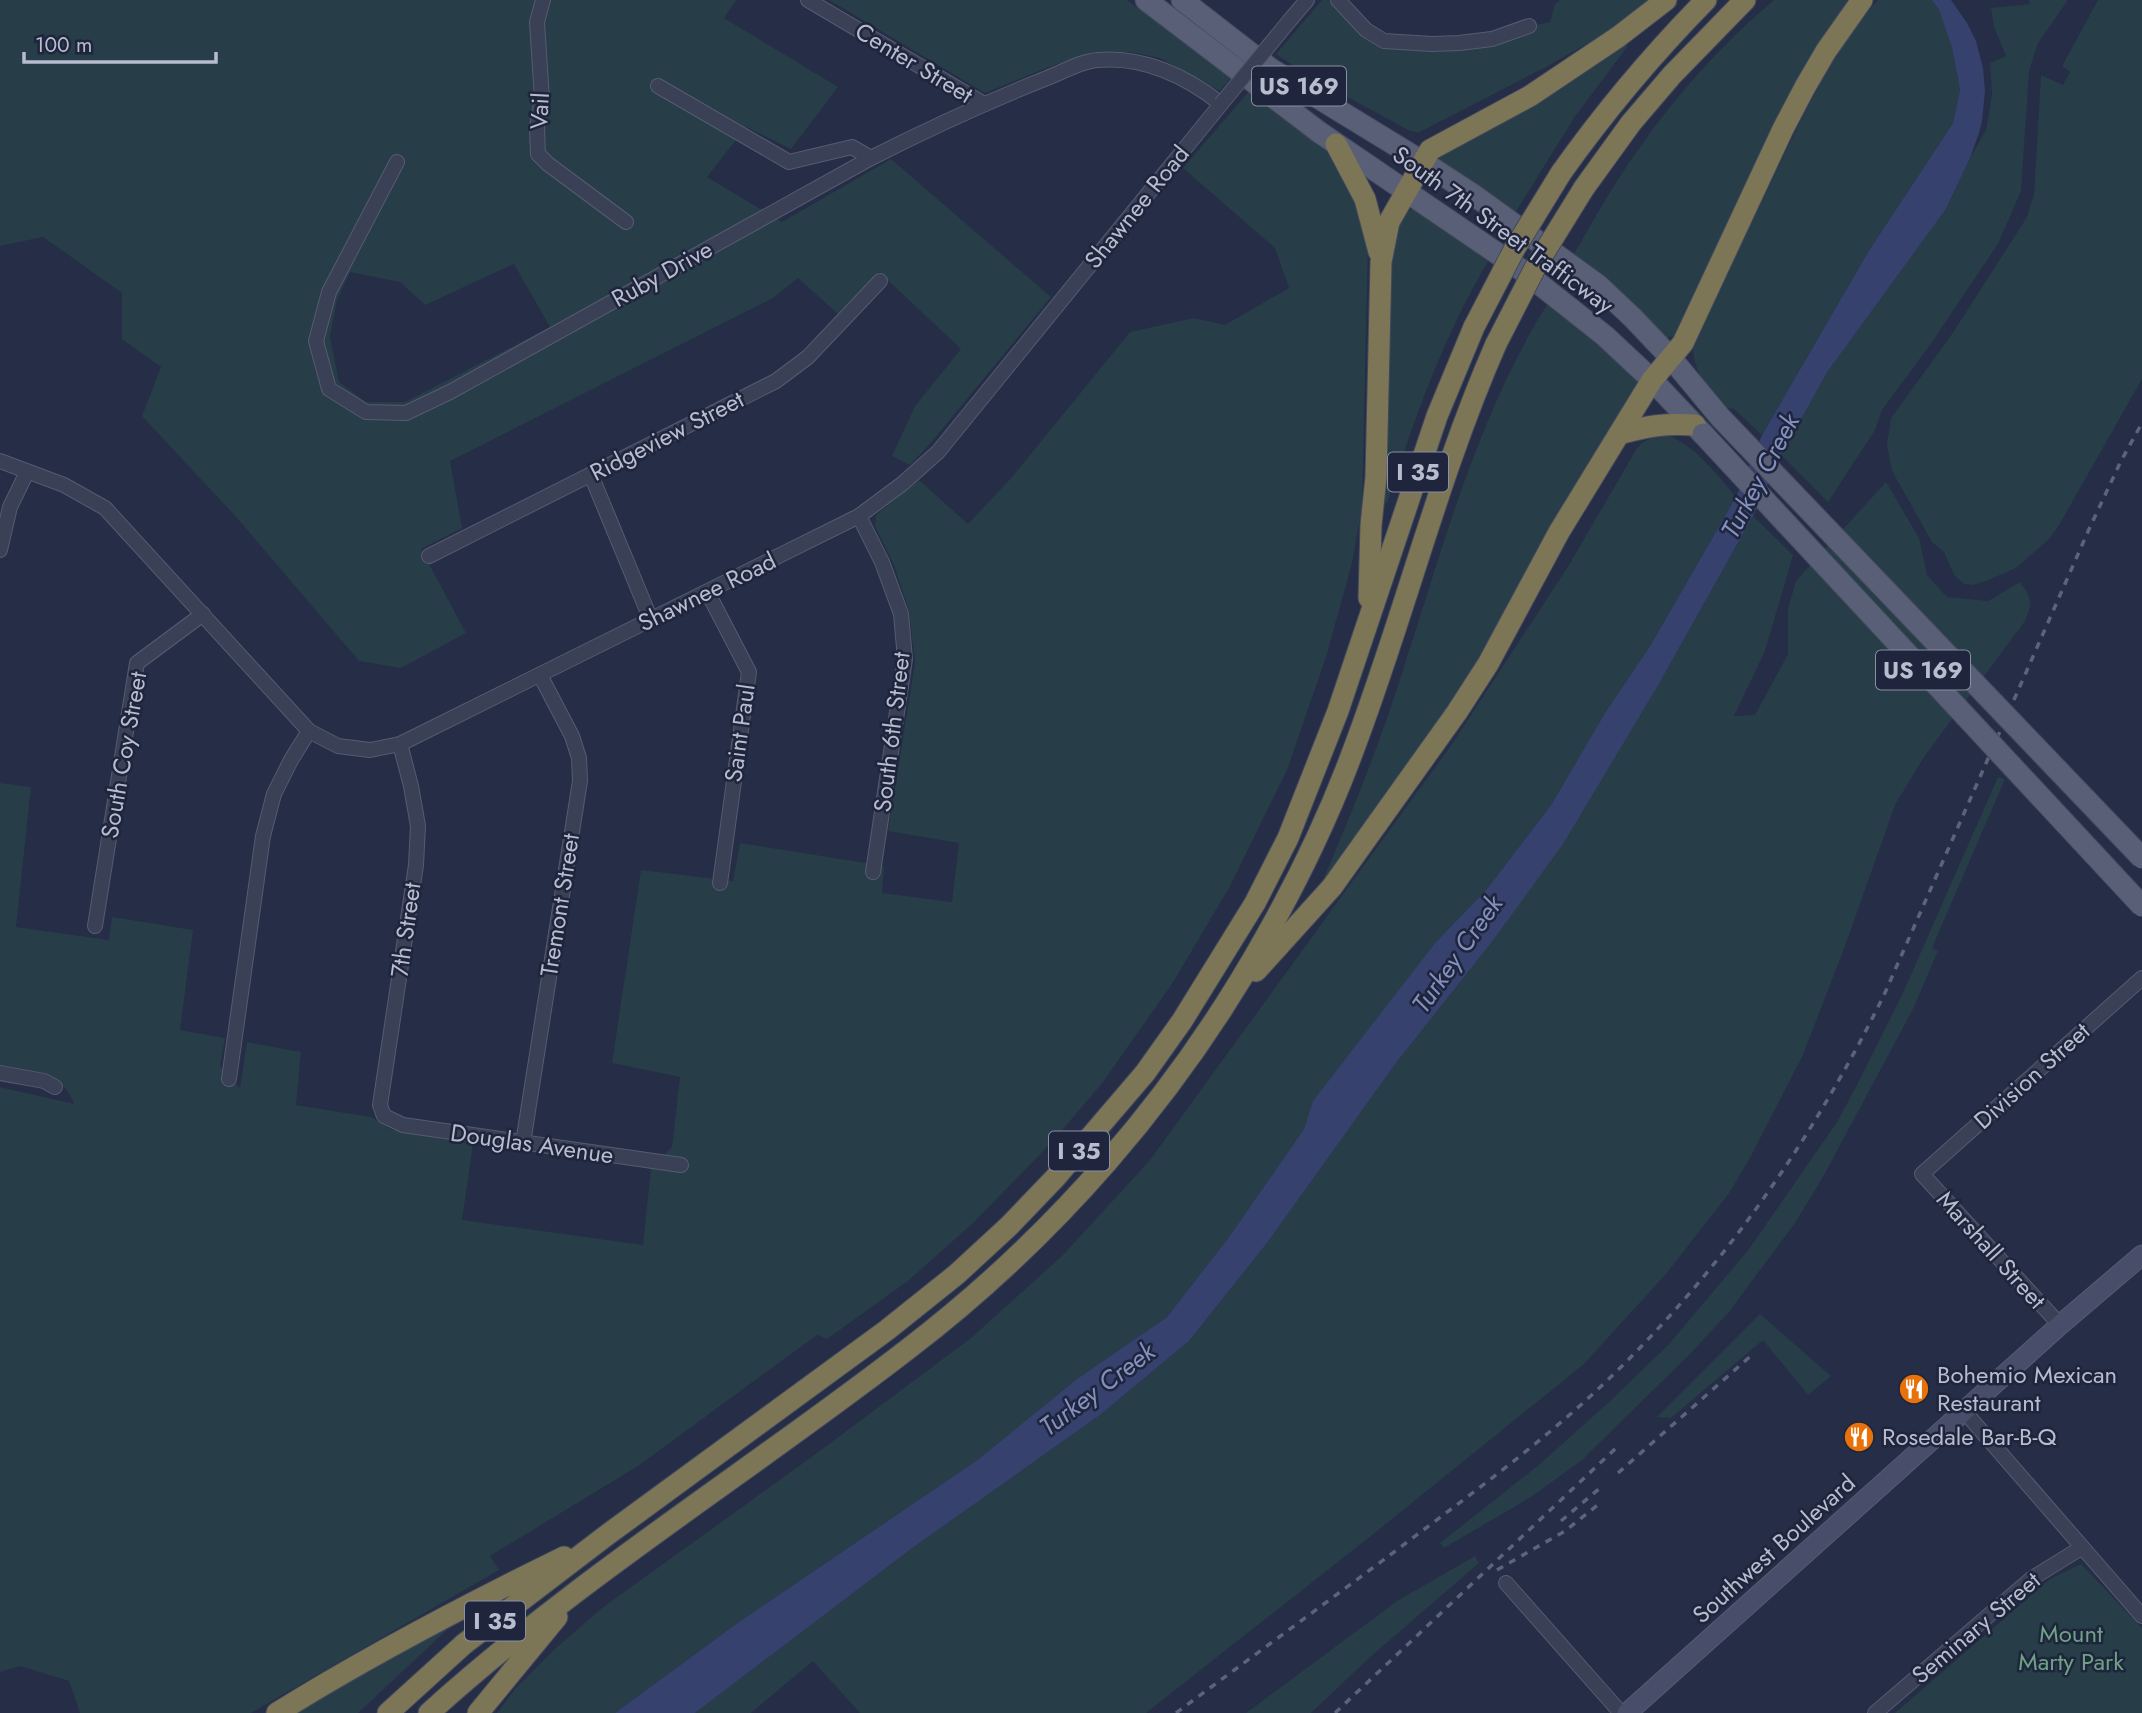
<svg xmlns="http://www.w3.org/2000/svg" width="2142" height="1713" viewBox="0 0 2142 1713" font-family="Jost,sans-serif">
	<rect width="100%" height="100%" fill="#252d47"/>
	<g fill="#273d48" fill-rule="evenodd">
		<path d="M0 0H736L724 18 838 87 791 149 746 127 707 177 782 222 891 159 1051 297 929 445 910 465 892 456 915 406 961 349 879 272 838 314 798 278 773 298 450 461 462 528 421 549 466 633 401 668 359 661 237 518 142 416 161 367 122 339V293L43 237 0 246ZM514 264 550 327 405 402H366L339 382 330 337 337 300 350 272 400 282 425 305Z"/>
		<polygon points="829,0 1127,0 1232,77 1220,91 1160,58 1131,52 1093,52 1049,67 985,93"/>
		<path d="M1322 0H1329C1338 9 1361 37 1371 42 1399 58 1518 53 1536 25L1550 22 1555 4 1560 0H1651L1606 33 1546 67 1418 133 1408 130 1307 75 1276 54Z"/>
		<path d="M1774 0H1855L1675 336 1665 338 1607 281 1574 254C1594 219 1614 183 1638 150 1676 95 1723 43 1774 0Z"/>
		<path d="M1878 0H1932L1939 10 1952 48 1960 90 1953 123 1868 252 1762 435 1734 409 1727 408C1709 388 1694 376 1693 347 1720 289 1748 231 1775 174 1804 114 1833 49 1878 0Z"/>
		<polygon points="2029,0 2068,0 2038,43 2029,71 2021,191 1998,244 1930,345 1882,410 1875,430 1828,502 1781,455 1828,371 1946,209 1970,158 1986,130 1992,94 1990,63 2006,56 1994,27 1991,8 2030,4"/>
		<polygon points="2098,0 2142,0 2142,379 2058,527 2048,540 2016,568 1986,581 1972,585 1964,584 1954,575 1944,552 1932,542 1892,471 1887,445 1891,418 1952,334 2027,217 2034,194 2041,75 2063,85 2070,72 2062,66"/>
		<polygon points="1624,43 1628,46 1576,115 1515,213 1437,159 1438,156"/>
		<path d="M1251 89 1320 142 1345 170 1368 243 1362 507 1352 563 1326 657 1287 770 1229 888 1172 984 1103 1082 1053 1141 973 1223 908 1281 827 1339 817 1335 638 1466 490 1556 499 1570 251 1713H80L69 1681 20 1666 0 1672V1087L74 1104C61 1069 31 1072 0 1067V783L31 787 16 927 109 940 112 917 193 930 180 1030 225 1038 220 1066 240 1088 247 1042 301 1052 296 1105 371 1117 390 1129 473 1144 462 1220 643 1245 651 1168 672 1147 680 1077 612 1063 641 870 733 881 740 843 884 866 882 893 952 902 959 843 888 831 915 663 909 611 894 565 875 526 876 515 919 480 968 524 1013 476 1130 332 1194 318 1225 325 1289 288 1275 248 1183 168Z"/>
		<path d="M1414 208 1489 260C1443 336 1415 418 1387 503L1381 502 1389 267C1392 247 1392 216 1414 208Z"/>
		<path d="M1550 300 1640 380 1476 671 1327 883 1322 882C1351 815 1378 748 1400 679 1442 551 1477 414 1550 300Z"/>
		<path d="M1668 435C1696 447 1717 474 1736 497L1650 646 1605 713 1551 805 1487 889 1435 943 1314 1101 1304 1129 1229 1237 1167 1317 1077 1379 976 1461 736 1624 615 1713H497L515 1689 557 1647 602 1608 817 1453 971 1338 1063 1255 1150 1160 1452 744 1569 565 1637 448C1647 438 1654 436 1668 435Z"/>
		<path d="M1886 482 1919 538 1927 575 1947 597 1988 601 2020 582C2032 599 2033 601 2025 621L1924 757 1895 805 1845 946 1803 1055 1751 1156 1730 1192 1666 1274 1584 1364 1376 1532 1146 1713H860L813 1661 751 1713H695L911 1549 1100 1415 1189 1341 1267 1243 1396 1063 1491 943 1660 682 1753 516 1793 555 1765 651 1734 716 1755 715 1788 654V609L1796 581Z"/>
		<polygon points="1998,777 2005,779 1932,948 1938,951 1913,1009 1823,1177 1795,1223 1729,1312 1691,1353 1582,1460 1531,1497 1444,1548 1440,1543 1540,1464 1609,1402 1669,1344 1749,1249 1837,1122 1859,1081 1902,995"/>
		<polygon points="1760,1314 1831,1376 1808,1395 1763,1340 1671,1418 1657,1417"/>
		<polygon points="1475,1556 1479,1563 1368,1659 1311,1713 1246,1713 1397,1601"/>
		<polygon points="2081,1564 2142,1628 2142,1713 1895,1713 2050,1579"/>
		<polygon points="444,1623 449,1628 358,1713 290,1713"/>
	</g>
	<polygon fill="#36416d" points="1932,0 1951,0 1967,23 1976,41 1983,68 1985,91 1982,121 1979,133 1970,158 1946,209 1828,371 1781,455 1753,516 1660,682 1563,844 1491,943 1396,1063 1267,1243 1189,1341 1100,1415 911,1549 695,1713 615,1713 736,1624 976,1461 1077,1379 1167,1317 1229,1237 1304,1129 1313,1101 1435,943 1487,889 1551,805 1605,713 1650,646 1736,497 1762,435 1868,252 1953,123 1960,90 1952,48 1939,10"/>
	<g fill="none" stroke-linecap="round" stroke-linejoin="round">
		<g stroke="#565b71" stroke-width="16">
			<g id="street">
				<polyline points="543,0 537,22 542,99 537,127 538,154 548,164 626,222"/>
				<polyline points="808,0 984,104"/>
				<polyline points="1338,0 1366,30 1384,41 1432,44 1459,43 1492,39 1529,26"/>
				<polyline points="1290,20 1307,0"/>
				<polyline points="658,86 789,162 852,147 871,158"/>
				<path d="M0 461 64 485 105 508 309 731 338 746 370 750 400 744 859 516 902 484 938 452 1221 104C1186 76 1143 56 1098 60 1081 61 1063 72 1047 78 987 102 928 129 871 158L450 392 406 413 366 412 329 389 316 341 329 292 397 162"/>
				<polyline points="591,475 651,620"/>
				<polyline points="859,516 882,562 901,614 905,659 873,872"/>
				<polyline points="0,550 10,507 27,472"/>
				<polyline points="429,556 776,381 808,357 880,281"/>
				<polyline points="708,593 749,672 720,883"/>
				<polyline points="400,744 411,786 418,826 416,865 380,1105 384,1116 403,1125 681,1165"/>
				<polyline points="95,926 137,663 203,614"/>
				<polyline points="0,1073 44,1081 55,1087"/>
				<polyline points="229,1079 263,836 274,794 291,760 309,731"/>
				<polyline points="523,1143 580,781 579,758 572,736 540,675"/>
				<polyline points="2060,1325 1922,1174 2142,978"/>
				<polyline points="1964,1411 2142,1616"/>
				<polyline points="1506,1583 1621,1713"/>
				<polyline points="1875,1713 2031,1579 2081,1548"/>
			</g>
		</g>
		<g stroke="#565b71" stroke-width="21">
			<polyline id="secondary" points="1627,1713 2060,1325 2142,1255"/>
		</g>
		<g stroke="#44495f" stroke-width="23">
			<g id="primary">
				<polyline points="1146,0 1319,132 1523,271 1605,336 1652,380 1703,434"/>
				<polyline points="1182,0 1271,69 1423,162 1475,196 1598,285 1633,318 1671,358 1720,417"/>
			</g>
		</g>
		<g stroke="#42485e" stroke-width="23">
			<g id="highway">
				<polyline points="1336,144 1365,199 1379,252"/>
				<path d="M1561 173C1605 111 1653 54 1706 0"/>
				<polyline points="1584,188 1631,123 1672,75 1745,0"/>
				<path d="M1619 434C1647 426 1665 423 1695 425"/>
				<polyline points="1369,598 1371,525 1376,477 1381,262 1389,222 1430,150 1530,96 1618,37 1666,0"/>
				<polyline points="1256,971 1332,887 1457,712 1488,664 1559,532 1652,380 1683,343 1783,129 1805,87 1826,51 1862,0"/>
				<path d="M277 1713C370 1655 466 1605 564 1557"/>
				<polyline points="388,1713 464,1644 607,1535 887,1330 957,1274 1009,1226 1056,1177 1145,1073 1182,1021 1255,903 1288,838 1338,711 1437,416 1474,327"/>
				<path d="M429 1713C578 1578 749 1472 908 1349 1053 1238 1176 1097 1265 938 1299 878 1329 816 1353 751 1404 617 1438 476 1496 344"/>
				<polyline points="478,1713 557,1617"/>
			</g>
		</g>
		<use href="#street" stroke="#3a4056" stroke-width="14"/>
		<use href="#secondary" stroke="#484e69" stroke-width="19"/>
		<use href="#primary" stroke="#585f76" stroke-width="21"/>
		<use href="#highway" stroke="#7d7656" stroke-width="21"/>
		<g stroke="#5c637d" stroke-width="3.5" stroke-dasharray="7 7" stroke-linecap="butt">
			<polyline points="1618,1473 1753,1354"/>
			<polyline points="1561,1521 1600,1488"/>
			<polyline points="1497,1570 1565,1531 1599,1504"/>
			<path d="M1176 1713C1253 1656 1330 1600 1406 1543 1471 1494 1537 1446 1596 1391 1717 1278 1811 1143 1884 995L2090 527 2121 461 2142 423"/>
			<polyline points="1335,1713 1616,1448"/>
		</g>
		<g stroke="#565b71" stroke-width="16" stroke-linecap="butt">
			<polyline id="street-bridge" points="1221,104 1290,20"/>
		</g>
		<g stroke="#44495f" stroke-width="23" stroke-linecap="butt">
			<g id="primary-bridge">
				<polyline points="1720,417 2142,858"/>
				<polyline points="1703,434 2142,906"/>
			</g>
		</g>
		<g stroke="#42485e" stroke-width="23" stroke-linecap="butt">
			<g id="highway-bridge">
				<polyline points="1474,327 1515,248 1561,173"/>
				<polyline points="1496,344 1537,264 1584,188"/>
			</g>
		</g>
		<use href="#street-bridge" stroke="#3a4056" stroke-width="14"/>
		<use href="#primary-bridge" stroke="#585f76" stroke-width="21"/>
		<use href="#highway-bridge" stroke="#7d7656" stroke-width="21"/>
	</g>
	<defs>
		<g id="restaurant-disc" transform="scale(1.575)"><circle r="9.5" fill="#e8710a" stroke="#1e253c"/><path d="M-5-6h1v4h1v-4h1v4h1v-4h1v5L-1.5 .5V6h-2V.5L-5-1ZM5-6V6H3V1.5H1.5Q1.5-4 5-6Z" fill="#fff"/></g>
	</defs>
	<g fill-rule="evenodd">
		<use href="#restaurant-disc" x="1914" y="1389"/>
		<use href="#restaurant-disc" x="1859" y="1437"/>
	</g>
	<g text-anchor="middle" stroke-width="5" stroke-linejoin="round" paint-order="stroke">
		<g fill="#1e253c" stroke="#8a8fa3" stroke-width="2">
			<rect x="1252" y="66.5" width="94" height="39" rx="5"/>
			<rect x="1388" y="452.5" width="60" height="39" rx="5"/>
			<rect x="1876" y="650.5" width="94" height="39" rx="5"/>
			<rect x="1049" y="1131.5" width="60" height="39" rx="5"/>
			<rect x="465" y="1601.5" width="60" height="39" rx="5"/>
		</g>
		<g font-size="23" font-weight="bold" fill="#b8bccf">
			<text x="1299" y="94">US 169</text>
			<text x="1418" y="480">I 35</text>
			<text x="1923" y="678">US 169</text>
			<text x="1079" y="1159">I 35</text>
			<text x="495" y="1629">I 35</text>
		</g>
		<g font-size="24" fill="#b8bccf" stroke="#1e253c">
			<text transform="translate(914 63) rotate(31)" y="8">Center Street</text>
			<text transform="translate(540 111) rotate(-87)" y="8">Vail</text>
			<text transform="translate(1137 207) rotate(-51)" y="8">Shawnee Road</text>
			<text transform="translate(1503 230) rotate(36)" y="8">South 7th Street Trafficway</text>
			<text transform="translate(662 274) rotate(-29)" y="8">Ruby Drive</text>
			<text transform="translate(667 436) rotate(-27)" y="8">Ridgeview Street</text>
			<text transform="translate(707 592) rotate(-26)" y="8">Shawnee Road</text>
			<text transform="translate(892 732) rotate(-83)" y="8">South 6th Street</text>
			<text transform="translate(740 733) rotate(-82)" y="8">Saint Paul</text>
			<text transform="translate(124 755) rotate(-80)" y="8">South Coy Street</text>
			<text transform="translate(560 905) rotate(-81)" y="8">Tremont Street</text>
			<text transform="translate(406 930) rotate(-82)" y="8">7th Street</text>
			<text transform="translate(2032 1076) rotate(-42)" y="8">Division Street</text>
			<text transform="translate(532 1144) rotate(8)" y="8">Douglas Avenue</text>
			<text transform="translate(1991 1250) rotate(48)" y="8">Marshall Street</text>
			<text transform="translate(1774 1549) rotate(-42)" y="8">Southwest Boulevard</text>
			<text transform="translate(1976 1628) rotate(-40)" y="8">Seminary Street</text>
		</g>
		<g font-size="24" fill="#b8bccf" stroke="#1e253c" text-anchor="start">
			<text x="1937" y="1383">Bohemio Mexican<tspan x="1937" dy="28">Restaurant</tspan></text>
			<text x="1882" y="1445">Rosedale Bar-B-Q</text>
		</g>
		<g font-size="24" fill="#6da284" stroke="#1e253c">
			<text x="2071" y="1642">Mount<tspan x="2071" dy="28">Marty Park</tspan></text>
		</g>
		<g font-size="26" font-style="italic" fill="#8490bd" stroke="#1e253c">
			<text transform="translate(1760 476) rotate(-62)" y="9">Turkey Creek</text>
			<text transform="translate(1457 954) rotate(-55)" y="9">Turkey Creek</text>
			<text transform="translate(1097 1389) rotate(-37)" y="9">Turkey Creek</text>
		</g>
	</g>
	<path d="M24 52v10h192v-10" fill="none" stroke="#b8bccf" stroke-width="3.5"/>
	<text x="35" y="52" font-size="21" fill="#b8bccf" stroke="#1e253c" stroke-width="5" paint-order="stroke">100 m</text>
</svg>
